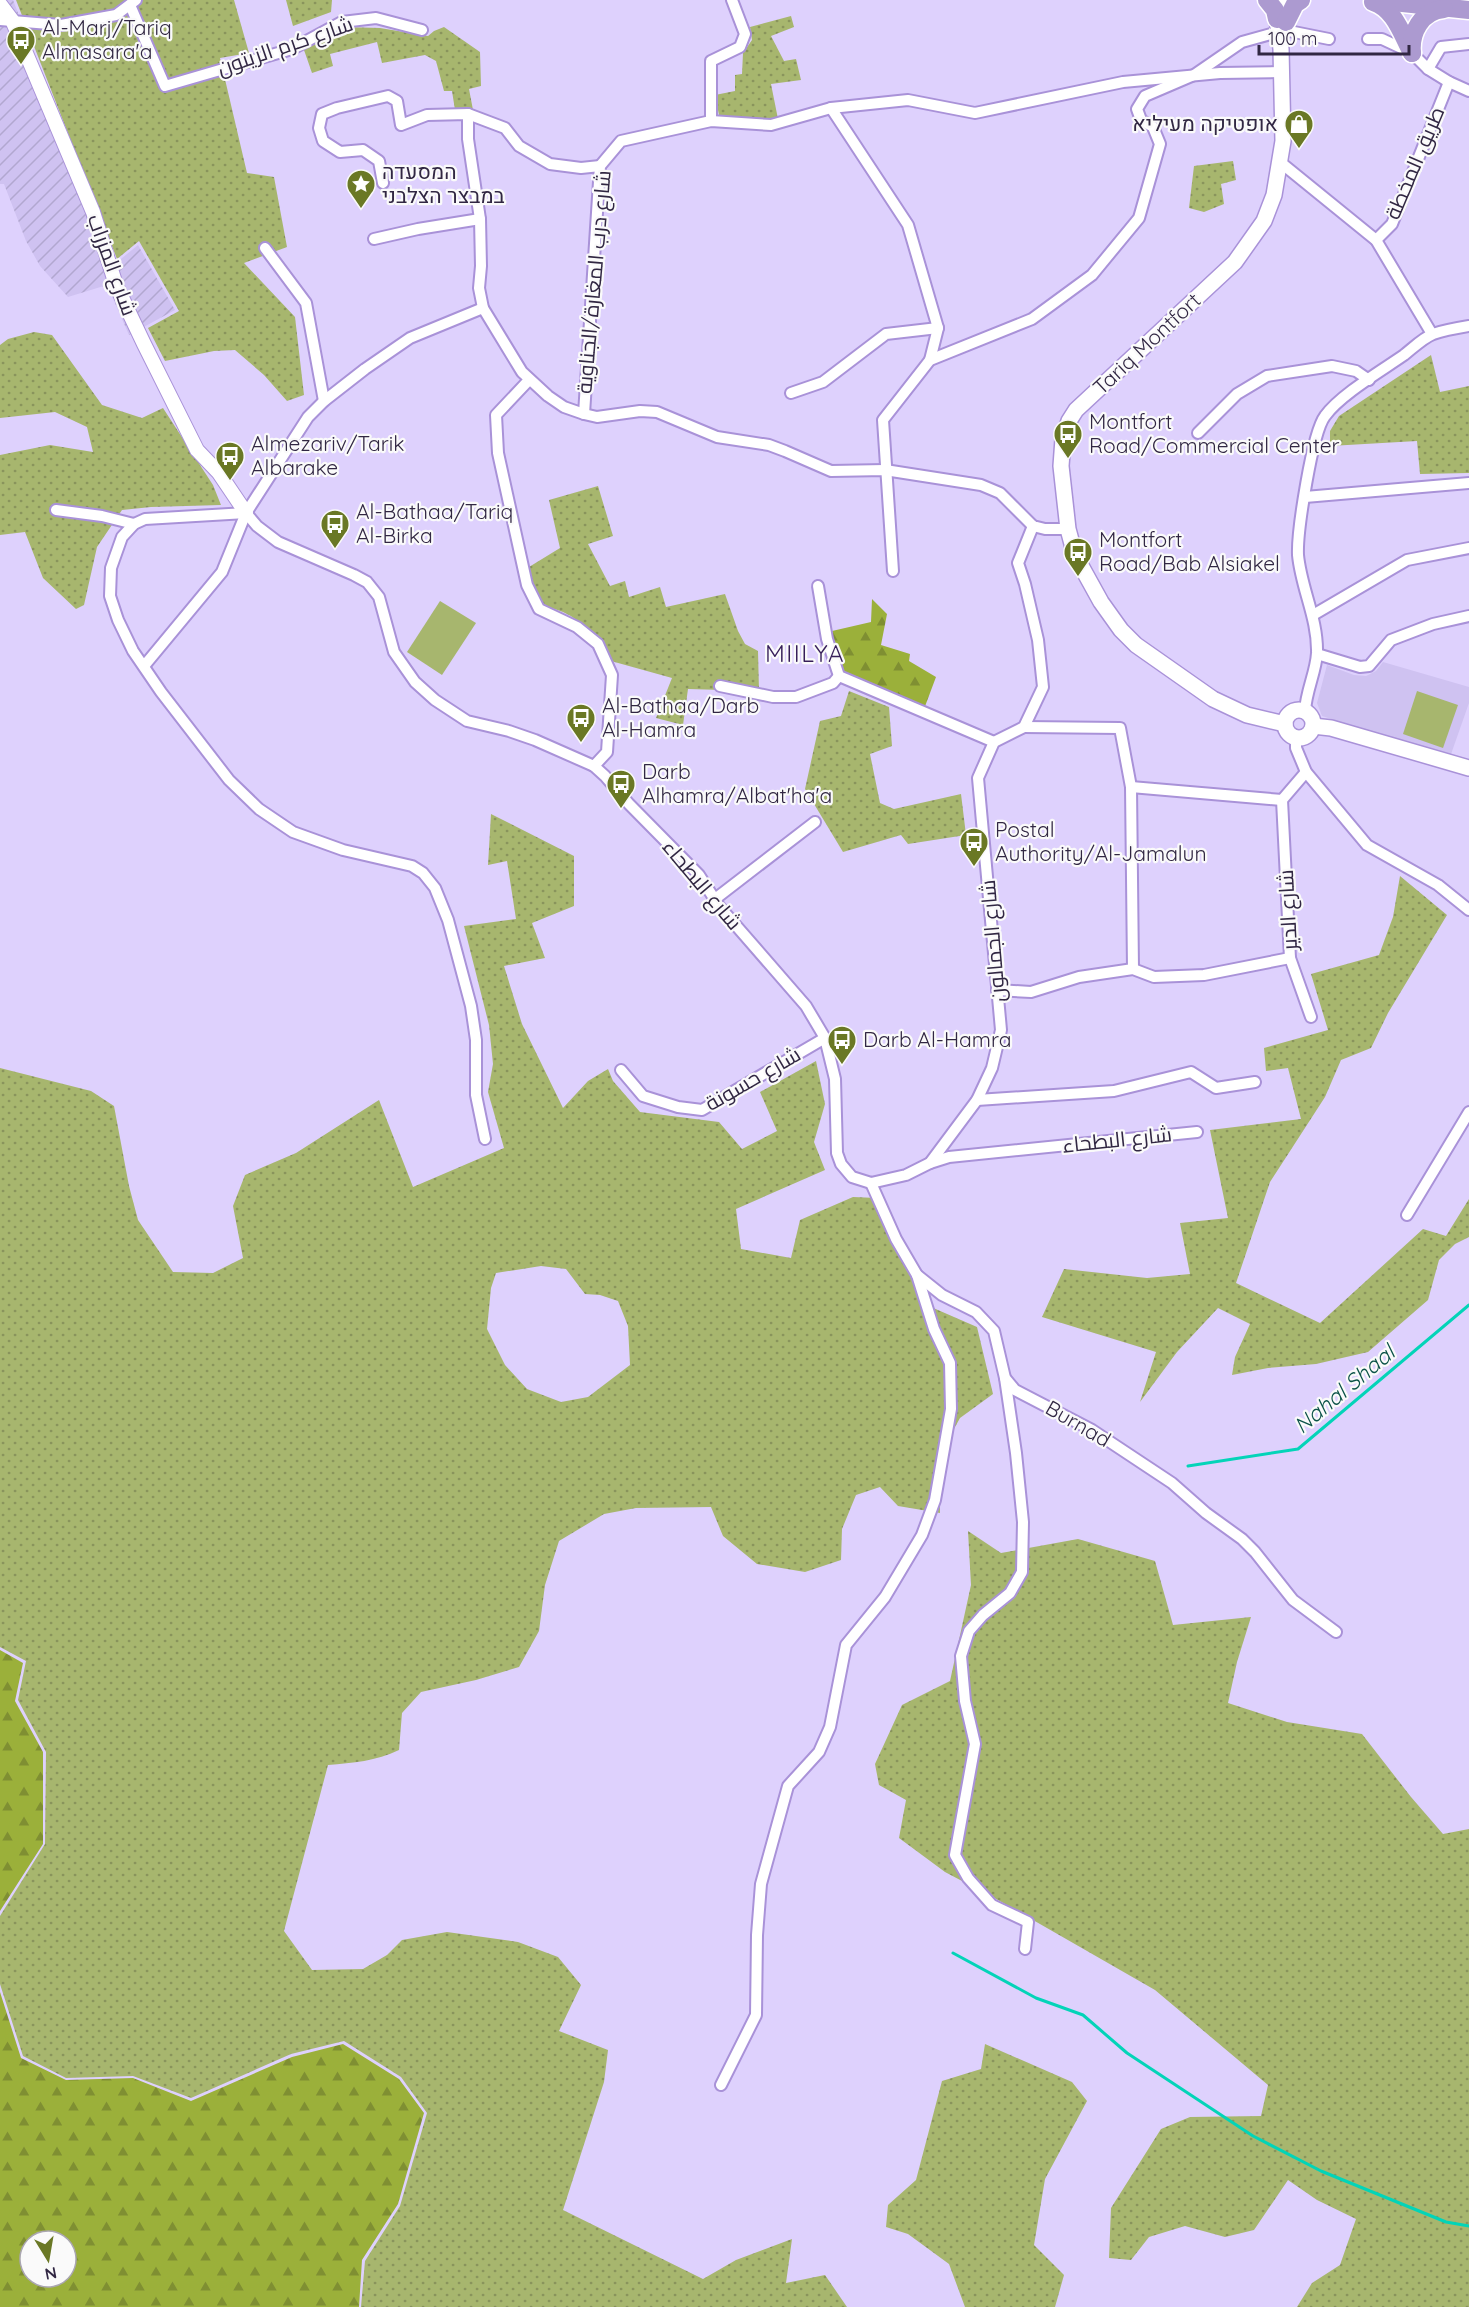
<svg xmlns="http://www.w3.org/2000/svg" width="1469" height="2307" viewBox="0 0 1469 2307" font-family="Quicksand,Cairo,Heebo,sans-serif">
	<defs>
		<pattern id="industrial-furrows" width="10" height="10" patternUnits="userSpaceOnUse" patternTransform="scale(1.5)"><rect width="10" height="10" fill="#cfc2f1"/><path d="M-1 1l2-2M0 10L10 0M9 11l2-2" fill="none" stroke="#b2a7d0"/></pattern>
		<pattern id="grass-dots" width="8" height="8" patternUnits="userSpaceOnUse" patternTransform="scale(1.5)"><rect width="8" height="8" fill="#a7b66e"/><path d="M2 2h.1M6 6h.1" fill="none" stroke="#89945c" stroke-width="1.8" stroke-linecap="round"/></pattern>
		<pattern id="forest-firs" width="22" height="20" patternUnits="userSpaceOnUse" patternTransform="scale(1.5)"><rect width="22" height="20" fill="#9bb03a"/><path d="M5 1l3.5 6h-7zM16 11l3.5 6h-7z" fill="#7f8f32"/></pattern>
	</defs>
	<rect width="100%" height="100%" fill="#ded1fd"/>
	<polygon fill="#cfc2f1" points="1383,662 1469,687 1469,703 1450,757 1322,716 1317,703 1327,665 1354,675 1366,676 1376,671"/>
	<polygon fill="url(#industrial-furrows)" points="0,0 13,0 116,263 138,245 175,310 129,335 107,285 68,297 40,266 26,241 4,184 0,184"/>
	<g fill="url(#grass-dots)" fill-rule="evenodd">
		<polygon points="16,0 234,0 249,53 220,58 247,173 274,177 287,247 244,263 295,317 304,395 287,401 264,375 235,350 214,351 165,361 148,328 179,311 139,241 117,259"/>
		<polygon points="286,0 332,0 331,12 293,26"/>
		<polygon points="791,16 794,27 771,36 784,61 796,59 801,80 771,84 778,119 720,120 715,95 735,91 735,75 742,74 743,53 752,40 750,27"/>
		<polygon points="344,27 380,28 428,36 434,31 444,27 480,52 481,86 469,89 473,110 455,110 452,91 444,91 436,61 425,55 382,63 377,42 330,54 333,66 312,73 304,50"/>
		<polygon points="1233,161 1236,180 1221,184 1224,204 1204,212 1189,208 1194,166"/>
		<polygon points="34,332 52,335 102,405 142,418 163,408 213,485 221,505 151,507 122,510 97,547 84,605 76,609 43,578 25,532 0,535 0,455 50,445 93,452 87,427 55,412 0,418 0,345 8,339"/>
		<polygon points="1431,355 1440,392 1469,386 1469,473 1420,474 1417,441 1330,446 1330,431 1339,416"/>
		<path d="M598 486 613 536 588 544 610 586 625 581 629 597 660 587 666 607 725 594 738 631 745 644 758 651 759 691 688 689 683 725 656 718 672 678 611 661C602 640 584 622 563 612 556 609 547 608 542 602 535 592 532 579 529 567L560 548 549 500Z"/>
		<polygon points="849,691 889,707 892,746 870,754 880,803 894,809 961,794 966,835 908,844 901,835 843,852 805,789 820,721 841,716"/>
		<path d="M491 814 574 856V906L532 923 545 958 504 966 522 1024 563 1108 588 1081 608 1069 613 1081 640 1112 719 1122 742 1149 777 1131 760 1092 816 1061 825 1104 814 1142 825 1170 736 1209 741 1249 791 1258 800 1220 853 1197 877 1198 931 1307 977 1327 993 1394 960 1418 939 1456 940 1513 898 1506 880 1487 856 1495 842 1529 841 1560 805 1572 757 1564 723 1536 711 1507 636 1508 604 1514 559 1541 545 1585 539 1631 519 1667 476 1680 421 1692 402 1713 399 1750C376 1761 353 1763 328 1765L284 1931 312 1970 363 1969 387 1955 402 1940 447 1932 518 1942 558 1957 581 1985 559 2031 608 2050 604 2082 563 2210 703 2279 736 2260 792 2239 786 2283 825 2275 847 2307H361L365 2261 400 2206 427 2113 401 2077 344 2041 291 2054 191 2098 133 2076 66 2078 23 2056 0 1984V1916L45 1844 46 1752 18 1700 26 1661 0 1647V1068L91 1091 114 1106 129 1186 138 1220 173 1272 213 1273 243 1258 233 1206 245 1175 296 1153 379 1100 413 1187 504 1148 488 1092 493 1064 489 1025 464 926 516 919 507 861 488 865ZM541 1266 566 1269 585 1294 600 1295 618 1301 628 1326 630 1365 588 1397 561 1402 527 1389 505 1365 487 1329 491 1288 496 1273Z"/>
		<polygon points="1400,876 1447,915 1388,1013 1371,1048 1341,1060 1325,1097 1270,1182 1236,1283 1320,1323 1423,1229 1446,1236 1469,1199 1469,1237 1455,1244 1439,1260 1428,1300 1368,1352 1316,1364 1268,1368 1232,1375 1235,1357 1250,1324 1218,1308 1177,1352 1140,1402 1156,1352 1042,1317 1064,1269 1147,1278 1190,1274 1180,1223 1228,1218 1210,1130 1301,1119 1288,1068 1266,1071 1264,1048 1328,1030 1311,974 1379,955 1393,917"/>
		<polygon points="968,1531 1001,1553 1078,1539 1155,1561 1173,1625 1251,1617 1237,1662 1228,1703 1287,1722 1362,1734 1411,1797 1443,1834 1469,1829 1469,2307 1297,2307 1312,2283 1340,2265 1356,2219 1317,2200 1288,2180 1254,2230 1225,2237 1185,2226 1149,2237 1131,2260 1109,2258 1111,2208 1161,2129 1190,2117 1261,2116 1268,2085 1155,1990 998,1900 945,1872 899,1838 906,1800 879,1785 875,1764 902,1705 950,1681 971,1585"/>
		<polygon points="985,2044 1072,2082 1087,2101 1045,2179 1034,2245 1064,2275 1055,2307 965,2307 949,2264 908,2234 886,2227 888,2205 916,2180 942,2081 981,2069"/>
	</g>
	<g fill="url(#forest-firs)" fill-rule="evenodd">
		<polygon points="872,599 887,614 881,645 910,654 909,661 936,677 924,709 844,675 838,662 832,631 871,622"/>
		<polygon points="0,1650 23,1663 15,1701 43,1752 43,1844 0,1911"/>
		<path d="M0 1992 21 2058 66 2080 133 2078 191 2101 292 2057 343 2044 399 2079 424 2113 398 2204 362 2260 359 2307H0ZM30 2241H66V2277H30Z"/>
	</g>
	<g fill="#a7b66e">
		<polygon points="440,601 476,623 442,675 407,652"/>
		<polygon points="1417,691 1458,705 1443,748 1403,734"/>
	</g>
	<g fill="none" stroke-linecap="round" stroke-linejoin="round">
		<g stroke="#03d4b8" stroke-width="3">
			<polyline points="1188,1466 1298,1449 1469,1305"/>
			<polyline points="953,1953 1036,1998 1083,2015 1127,2053 1253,2136 1321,2171 1446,2222 1469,2226"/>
		</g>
		<g stroke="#a992d8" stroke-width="14">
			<g id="minor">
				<polyline points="130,5 165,86 292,49 342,22 376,18 422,30"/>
				<polyline points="0,20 61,25 116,15 136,0"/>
				<polyline points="1284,30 1329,39"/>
				<polyline points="1368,39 1382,39 1412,53 1428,69 1449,82 1469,91"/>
				<polyline points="1428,69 1441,47 1469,44"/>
				<polyline points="831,108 908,225 938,328 930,360"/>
				<polyline points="468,114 468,139 480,219 481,266 479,288 483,308 522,372 548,396 564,407 584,414 597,417 640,411 657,412 717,437 769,445 785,451 831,471 885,470 981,485 1000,493 1033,526 1045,529 1068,529"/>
				<polyline points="711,121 711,61 740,47 745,34 732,0"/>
				<polyline points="1280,162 1376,240 1432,334"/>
				<polyline points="383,183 379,161 363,150 340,152 323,141 319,128 322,114 337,108 388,96 397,101 401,125 427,115 468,114 505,128 519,146 550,164 581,168 600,166"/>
				<polyline points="374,239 418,229 480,219"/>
				<polyline points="1376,240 1392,224 1449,82"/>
				<polyline points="265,248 306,303 324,401"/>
				<polyline points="529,380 496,415 498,453 527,585 539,609 577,627 598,644 612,675 607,752 594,766"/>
				<polyline points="791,393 823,382 886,334 938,328"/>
				<polyline points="584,414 600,166 621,141 711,121 771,125 831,108 908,100 975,113 1123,82 1220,73 1281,72"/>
				<polyline points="1198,433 1237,394 1267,376 1332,366 1356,371 1369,380"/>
				<polyline points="1305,497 1469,483"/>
				<polyline points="56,510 102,516 134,524"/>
				<polyline points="893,571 883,420 930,360 1032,319 1092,275 1139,218 1160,144 1153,127 1141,120 1137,109 1145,96 1194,75 1242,42 1278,32"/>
				<polyline points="818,586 827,639 839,676 994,742"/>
				<polyline points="1313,615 1407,560 1469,548"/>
				<polyline points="1317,654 1360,667 1369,666 1391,640 1433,624 1469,616"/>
				<polyline points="144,666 222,572 246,513 308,417 324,401 365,369 410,338 483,308"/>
				<polyline points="720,686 773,697 796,697 833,683 839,676"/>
				<path d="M1305 711C1306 691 1316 672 1317 653 1318 619 1301 588 1298 555 1297 532 1312 433 1325 416 1340 395 1381 371 1404 355 1413 348 1423 338 1433 334 1445 330 1457 328 1469 326"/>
				<polyline points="1024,727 1120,728 1131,787 1133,969"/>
				<polyline points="1296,737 1296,748 1306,772 1367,845 1438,885 1469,910"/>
				<polyline points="1306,772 1282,800 1290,958 1311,1017"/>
				<polyline points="1131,787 1282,800"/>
				<polyline points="715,899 815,822"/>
				<polyline points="997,990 1031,992 1079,977 1133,969 1154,977 1204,975 1290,958"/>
				<polyline points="621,1070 643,1096 678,1107 702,1110 825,1038"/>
				<polyline points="977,1100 1114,1091 1191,1072 1216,1088 1255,1082"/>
				<polyline points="485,1139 476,1095 476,1040 471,1006 448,920 435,888 423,873 412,866 343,850 293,832 259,809 229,780 161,692 133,651 118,620 110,596 111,568 122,537 134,524 145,519 246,513 257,526 278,542 354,575 367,582 379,597 394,652 415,682 435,700 467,721 509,731 535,740 594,766 605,776 629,804 699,875 719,906 806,1006 825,1038 835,1079 837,1153 841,1164 852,1177 871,1183 906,1175 930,1163 977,1100 992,1068 1001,1030 978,778 994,742 1024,727 1043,687 1038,640 1025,584 1018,563 1033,526"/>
				<polyline points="930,1163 949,1157 1197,1132"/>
				<polyline points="871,1183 896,1239 917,1275 942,1295 976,1312 994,1331 1005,1378 1015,1390 1092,1430 1172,1483 1206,1513 1242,1539 1255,1552 1293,1600 1336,1632"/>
				<polyline points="1407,1215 1469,1112"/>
				<polyline points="1005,1378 1016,1453 1023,1522 1022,1572 1010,1593 983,1615 969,1631 961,1656 965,1701 975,1744 955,1855 968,1878 992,1905 1028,1922 1025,1949"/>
				<polyline points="721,2085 756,2015 757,1935 761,1884 788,1786 819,1752 830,1727 846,1645 885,1597 922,1535 935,1500 951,1409 950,1363 934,1329 917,1275"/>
			</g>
		</g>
		<g stroke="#a992d8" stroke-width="16">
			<polyline id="tertiary" points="0,4 12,20 93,212 116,285 144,344 197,450 219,473 246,513"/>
		</g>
		<g stroke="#a992d8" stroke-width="18">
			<g id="secondary">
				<polyline points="1279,0 1277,19 1281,49 1283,141 1274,195 1264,221 1235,262 1076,410 1069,421 1063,439 1061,466 1068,529 1075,555 1101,602 1121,630 1136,645 1213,699 1247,715 1285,724"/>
				<circle cx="1299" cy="724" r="14"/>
				<polyline points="1313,726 1331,728 1469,768"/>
			</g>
		</g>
		<g stroke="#fff" stroke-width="21">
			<g id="trunk">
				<polyline points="1267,0 1275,10 1277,19"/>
				<polyline points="1374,0 1469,10"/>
				<path d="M1373 2C1395 9 1402 35 1412 53"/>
				<polyline points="1286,22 1295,4 1301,0"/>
				<path d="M1412 53C1410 33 1421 11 1444 9"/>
			</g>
		</g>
		<use href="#minor" stroke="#fff" stroke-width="10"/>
		<use href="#tertiary" stroke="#fff" stroke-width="14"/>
		<use href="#secondary" stroke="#fff" stroke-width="15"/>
		<use href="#trunk" stroke="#ac9ad0" stroke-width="18"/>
	</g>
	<defs>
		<g id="bus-pin" transform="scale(1.5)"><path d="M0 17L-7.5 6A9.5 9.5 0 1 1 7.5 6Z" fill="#6a7825" stroke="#fafafa"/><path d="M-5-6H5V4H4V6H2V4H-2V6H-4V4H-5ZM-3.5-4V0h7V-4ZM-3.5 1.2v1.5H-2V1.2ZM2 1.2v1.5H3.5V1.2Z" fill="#fff"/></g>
		<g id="shop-pin" transform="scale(1.5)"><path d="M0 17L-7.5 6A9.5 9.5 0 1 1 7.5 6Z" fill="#6a7825" stroke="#fafafa"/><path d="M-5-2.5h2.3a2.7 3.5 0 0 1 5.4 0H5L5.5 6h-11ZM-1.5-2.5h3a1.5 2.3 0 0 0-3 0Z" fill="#fff"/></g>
		<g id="sight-pin" transform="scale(1.5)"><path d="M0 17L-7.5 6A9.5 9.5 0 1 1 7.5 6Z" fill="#6a7825" stroke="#fafafa"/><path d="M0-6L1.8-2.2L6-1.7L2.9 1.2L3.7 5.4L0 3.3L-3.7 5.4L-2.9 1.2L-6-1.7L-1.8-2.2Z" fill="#fff"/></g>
	</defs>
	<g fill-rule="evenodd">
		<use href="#bus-pin" x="21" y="40"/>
		<use href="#shop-pin" x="1299" y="124"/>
		<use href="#sight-pin" x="361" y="184"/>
		<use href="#bus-pin" x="1068" y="434"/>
		<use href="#bus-pin" x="230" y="456"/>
		<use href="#bus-pin" x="335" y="524"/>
		<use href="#bus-pin" x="1078" y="552"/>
		<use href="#bus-pin" x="581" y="718"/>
		<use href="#bus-pin" x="621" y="784"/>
		<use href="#bus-pin" x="974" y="842"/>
		<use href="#bus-pin" x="842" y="1040"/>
	</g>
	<g text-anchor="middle" stroke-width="4.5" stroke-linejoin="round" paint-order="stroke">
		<g font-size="21" fill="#312743" stroke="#fafafa" text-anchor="start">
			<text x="42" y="35">Al-Marj/Tariq<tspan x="42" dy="24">Almasara'a</tspan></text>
			<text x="1278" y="131" text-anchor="end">אופטיקה מעיליא</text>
			<text x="382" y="179">המסעדה<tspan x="382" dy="24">במבצר הצלבני</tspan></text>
			<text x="1089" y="429">Montfort<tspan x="1089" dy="24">Road/Commercial Center</tspan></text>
			<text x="251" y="451">Almezariv/Tarik<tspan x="251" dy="24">Albarake</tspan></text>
			<text x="356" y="519">Al-Bathaa/Tariq<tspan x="356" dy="24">Al-Birka</tspan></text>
			<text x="1099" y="547">Montfort<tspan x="1099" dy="24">Road/Bab Alsiakel</tspan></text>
			<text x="602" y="713">Al-Bathaa/Darb<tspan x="602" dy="24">Al-Hamra</tspan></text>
			<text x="642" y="779">Darb<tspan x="642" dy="24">Alhamra/Albat'ha'a</tspan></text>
			<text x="995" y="837">Postal<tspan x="995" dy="24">Authority/Al-Jamalun</tspan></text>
			<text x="863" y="1047">Darb Al-Hamra</text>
		</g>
		<g font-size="21" fill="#312743" stroke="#fafafa">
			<text transform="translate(285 46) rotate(-19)" y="7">شارع كرم الزيتون</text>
			<text transform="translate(1415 163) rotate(-67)" y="7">طريق المخطة</text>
			<text transform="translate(112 265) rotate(70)" y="7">شارع المزراب</text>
			<text transform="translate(594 282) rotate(-85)" y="7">شارع درب المغارة/الجناوية</text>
			<text transform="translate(1147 344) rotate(-43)" y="7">Tariq Montfort</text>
			<text transform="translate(702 885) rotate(50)" y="7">شارع البطحاء</text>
			<text transform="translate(1288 910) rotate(-93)" y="7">شارع الدير</text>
			<text transform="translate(993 941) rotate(-95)" y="7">شارع الجمالون</text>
			<text transform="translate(753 1079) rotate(-30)" y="7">شارع حسونة</text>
			<text transform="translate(1117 1140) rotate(-6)" y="7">شارع البطحاء</text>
			<text transform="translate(1078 1424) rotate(30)" y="7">Burnad</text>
		</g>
		<g font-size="22" font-style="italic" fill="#0b5348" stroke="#fafafa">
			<text transform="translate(1344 1389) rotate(-40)" y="8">Nahal Shaal</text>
		</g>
		<g font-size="24" letter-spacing="1.5" fill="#361e59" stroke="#fafafa">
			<text x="805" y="662">MIILYA</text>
		</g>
	</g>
	<g transform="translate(48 2259) rotate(169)"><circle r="28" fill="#fafafa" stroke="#aaa6b1" stroke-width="1.5"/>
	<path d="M0-4.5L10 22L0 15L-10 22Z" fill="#6a7825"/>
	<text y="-9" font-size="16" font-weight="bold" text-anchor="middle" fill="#312743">N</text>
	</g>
	<path d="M1259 45v9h150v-9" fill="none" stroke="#312743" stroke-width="3"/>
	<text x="1268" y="45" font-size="18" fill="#312743" stroke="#fafafa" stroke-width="4.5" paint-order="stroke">100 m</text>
</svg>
